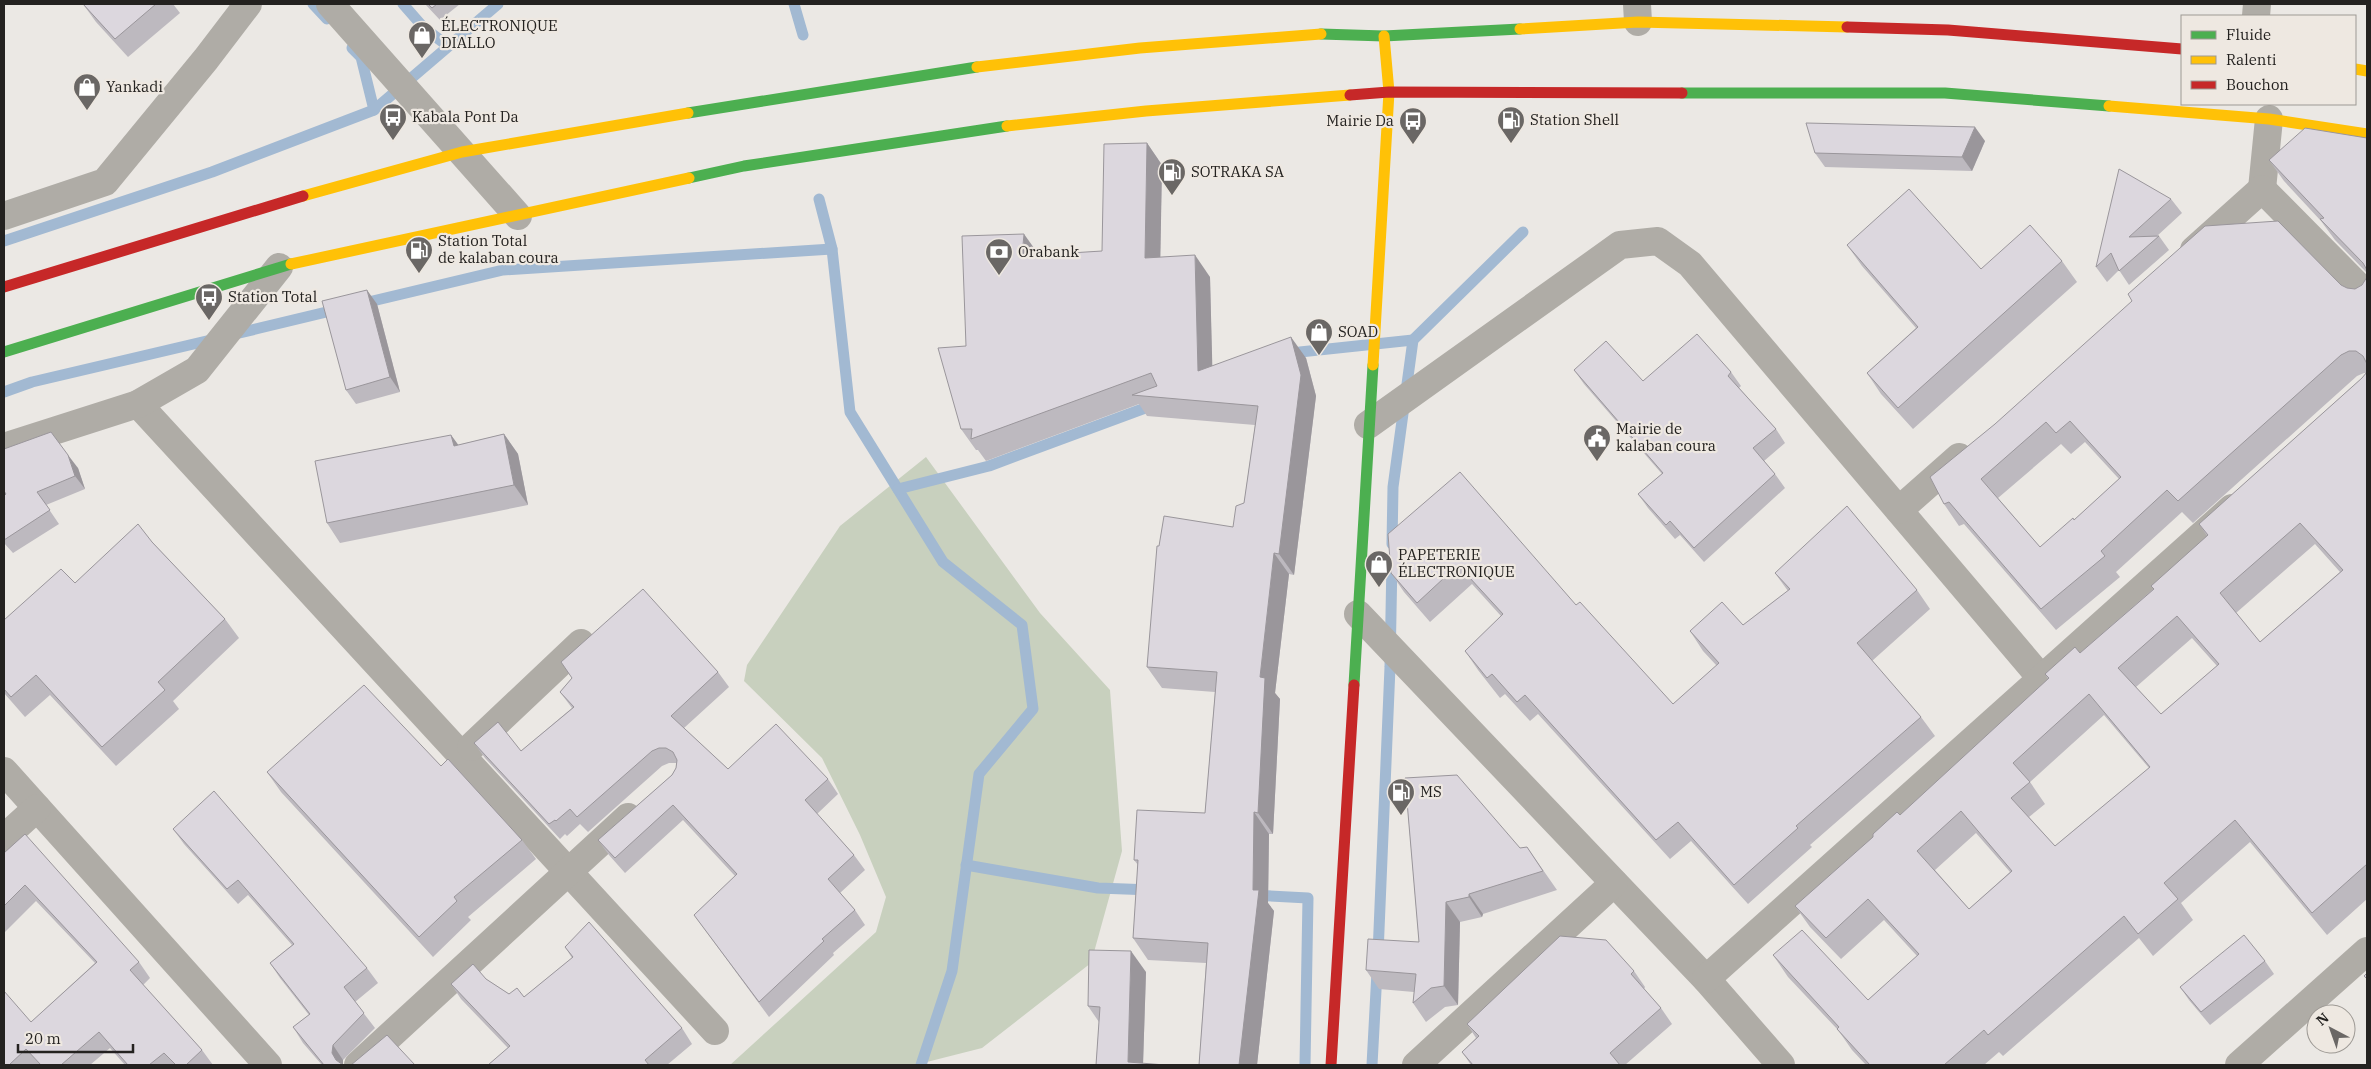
<svg xmlns="http://www.w3.org/2000/svg" width="2371" height="1069" viewBox="0 0 2371 1069" font-family="'IBM Plex Serif',serif">
	<rect width="100%" height="100%" fill="#ebe8e4"/>
	<polygon fill="#c8d0be" points="926,457 1040,613 1110,690 1122,851 1091,963 982,1048 915,1065 730,1065 876,932 886,897 860,835 822,758 744,681 747,665 840,526"/>
	<g fill="none" stroke-linecap="round" stroke-linejoin="round">
		<g stroke="#a2b9d2" stroke-width="11">
			<polyline points="313,4 327,19"/>
			<polyline points="403,4 424,28 448,46"/>
			<polyline points="794,4 803,35"/>
			<polyline points="352,48 361,57 374,110"/>
			<polyline points="819,199 832,249 850,412 943,562 1022,625 1033,709 979,774 952,971 921,1065"/>
			<polyline points="4,241 212,172 374,110 498,4"/>
			<polyline points="360,304 503,270 832,249"/>
			<polyline points="231,335 339,309"/>
			<polyline points="1288,356 1300,352 1413,340"/>
			<polyline points="4,392 32,382 215,339"/>
			<polyline points="898,489 989,466 1156,404"/>
			<polyline points="1392,544 1393,487 1413,340 1523,232"/>
			<polyline points="966,865 1098,888 1152,890"/>
			<polyline points="1253,895 1308,898 1305,1065"/>
			<polyline points="1378,954 1390,667 1392,560"/>
			<polyline points="1372,1065 1377,972"/>
		</g>
		<g stroke="#afaca6" stroke-width="28">
			<polyline points="330,4 518,216"/>
			<polyline points="1637,4 1638,22"/>
			<polyline points="2256,16 2257,4"/>
			<polyline points="2262,189 2269,119"/>
			<polyline points="4,216 105,182 206,59 248,4"/>
			<polyline points="2194,250 2262,189 2367,295"/>
			<polyline points="138,404 715,1031"/>
			<polyline points="1368,425 1620,245 1658,241 1690,264 2041,678"/>
			<polyline points="4,447 138,404 197,370 279,267"/>
			<polyline points="1899,510 1959,457"/>
			<polyline points="1358,614 1706,979 1781,1065"/>
			<polyline points="471,747 581,643"/>
			<polyline points="4,771 268,1065"/>
			<polyline points="4,838 37,808"/>
			<polyline points="1706,979 2232,508"/>
			<polyline points="358,1065 628,817"/>
			<polyline points="1416,1065 1614,883"/>
			<polyline points="2239,1065 2367,951"/>
		</g>
		<g stroke="#4caf50" stroke-width="11">
			<polyline points="1321,34 1384,36 1520,29"/>
			<polyline points="1682,93 1945,93 2109,106"/>
			<polyline points="688,113 977,67"/>
			<polyline points="689,178 744,166 1007,126"/>
			<polyline points="4,352 291,264"/>
			<polyline points="1354,685 1373,365"/>
		</g>
		<g stroke="#ffc107" stroke-width="11">
			<polyline points="1520,29 1638,22 1847,27"/>
			<polyline points="977,67 1140,48 1321,34"/>
			<polyline points="2355,69 2367,71"/>
			<polyline points="2109,106 2269,119 2367,134"/>
			<polyline points="1007,126 1146,111 1350,95"/>
			<polyline points="303,196 462,152 688,113"/>
			<polyline points="291,264 689,178"/>
			<polyline points="1373,365 1389,92 1384,36"/>
		</g>
		<g stroke="#c62828" stroke-width="11">
			<polyline points="1847,27 1948,30 2182,49"/>
			<polyline points="1350,95 1389,92 1682,93"/>
			<polyline points="4,287 303,196"/>
			<polyline points="1331,1065 1354,685"/>
		</g>
	</g>
	<g fill="#bdb9bf" fill-rule="evenodd">
		<polygon points="83,4 173,4 180,13 128,57 96,22"/>
		<polygon points="425,4 460,4 440,20"/>
		<path d="M2367 138V899L2327 935 2250 842 2181 903 2193 920 2153 956 2139 938 2003 1056 1999 1052 1984 1065H1866L1852 1050 1838 1030 1788 977 1773 955 1868 1000 1917 956 1884 920 1841 959 1810 927 1795 906 1900 815 2048 679 2045 674 2080 653 2153 589 2207 536 2199 524 2362 378 2366 373H2364L2357 376 2193 523 2182 512 2116 572 2120 577 2056 630 1964 524 1959 526 1944 504 1995 424 2341 285 2347 288 2355 289 2362 285 2367 277V273L2335 240 2321 221 2284 181 2269 160ZM2085 442 2119 479 2074 520 2040 547 1998 498 2061 444 2071 454ZM2315 544 2340 572 2260 642 2236 613ZM2192 638 2217 666 2161 714 2136 687ZM2104 715 2149 768 2055 846 2029 817 2045 804 2030 782ZM1976 833 2010 872 1969 909 1935 870Z"/>
		<polygon points="1985,141 1972,171 1825,167 1815,153"/>
		<polygon points="1147,143 1162,165 1160,257 1210,277 1212,366 1306,358 1316,396 1294,575 1289,574 1275,693 1280,699 1273,834 1269,834 1268,903 1274,911 1257,1065 1199,1065 1206,963 1148,960 1133,938 1138,865 1134,860 1205,813 1215,692 1162,688 1147,667 1159,546 1233,527 1244,503 1255,425 1147,416 1139,404 986,461 978,450 976,450 961,429 966,346 1039,255 1102,251"/>
		<polygon points="2171,199 2182,213 2157,236 2159,236 2169,250 2129,285 2119,270 2107,282 2096,267"/>
		<polygon points="1847,245 1981,269 2062,261 2077,282 1913,429 1881,394 1867,373 1916,328 1862,266"/>
		<polygon points="377,304 400,392 356,404 346,390"/>
		<polygon points="1574,370 1643,381 1731,372 1741,386 1739,388 1776,429 1785,443 1764,461 1775,474 1785,488 1704,562 1680,535 1675,539 1648,508 1638,494 1662,474 1584,384"/>
		<polygon points="504,434 518,454 528,505 340,543 327,523 451,435 458,445"/>
		<polygon points="4,449 78,468 85,489 46,505 59,524 13,553 4,543 4,496 5,495 4,494"/>
		<polygon points="1388,534 1576,605 1673,704 1717,666 1703,651 1690,631 1743,625 1788,591 1775,573 1917,590 1930,609 1872,661 1921,717 1935,736 1810,845 1812,847 1748,904 1691,841 1670,859 1538,714 1530,721 1505,694 1500,698 1478,670 1465,651 1501,616 1472,584 1430,622 1404,592 1391,573"/>
		<polygon points="152,542 225,619 239,638 173,701 179,709 116,766 50,695 25,717 4,693 4,620"/>
		<polygon points="718,672 729,687 684,728 728,769 828,779 838,794 817,814 854,855 865,870 840,893 855,910 865,925 833,953 834,955 769,1017 694,915 735,876 683,820 625,873 609,855 598,840 672,775 676,768 677,763 669,763 662,766 588,832 580,824 567,836 565,834 560,839 485,758 474,743 521,751 572,708 560,692 572,678"/>
		<polygon points="267,772 522,840 536,859 468,917 471,920 433,957 281,792"/>
		<polygon points="1405,778 1520,848 1527,847 1557,890 1483,914 1482,917 1460,922 1458,1005 1445,1007 1426,1022 1413,1003 1414,992 1379,989 1366,970 1419,942"/>
		<polygon points="173,829 367,968 378,983 355,1002 375,1028 343,1060 343,1065 415,1065 322,1065 303,1043 293,1027 309,1015 280,978 270,963 292,945 248,895 238,904 184,844"/>
		<polygon points="4,853 139,962 150,978 143,985 202,1050 213,1065 125,1065 110,1048 90,1065 4,1065 31,1022 95,963 36,901 4,933"/>
		<polygon points="565,947 682,1028 692,1044 667,1065 488,1065 508,1048 461,999 451,984 486,979 509,994 524,997 572,958"/>
		<polygon points="2265,961 2274,974 2210,1025 2189,1000 2180,987"/>
		<polygon points="1634,971 1645,987 1644,989 1661,1008 1672,1024 1625,1065 1471,1065 1462,1052 1476,1038 1467,1024"/>
		<polygon points="1146,972 1143,1063 1096,1065 1099,1022 1088,1006"/>
	</g>
	<g fill="#9a969b">
		<polygon points="1975,127 1985,141 1972,171 1962,157"/>
		<polygon points="1147,143 1162,165 1160,279 1145,258"/>
		<polygon points="1024,234 1039,255 1022,256"/>
		<polygon points="1195,255 1210,277 1213,392 1198,371"/>
		<polygon points="367,290 377,304 400,392 390,377"/>
		<polygon points="1291,337 1306,358 1316,396 1294,575 1279,554"/>
		<polygon points="504,434 518,454 528,505 514,485"/>
		<polygon points="451,435 465,454 454,446"/>
		<polygon points="68,455 78,468 85,489 75,476"/>
		<polygon points="1274,553 1289,574 1275,693 1280,699 1273,834 1258,813 1260,677"/>
		<polygon points="1254,812 1269,834 1268,903 1274,911 1257,1065 1239,1065 1253,890"/>
		<polygon points="1469,894 1483,914 1482,917 1469,897"/>
		<polygon points="1446,902 1460,922 1458,1005 1444,986"/>
		<polygon points="1131,951 1146,972 1143,1065 1128,1062"/>
		<polygon points="333,1045 343,1060 343,1065 336,1060 332,1053"/>
	</g>
	<g fill="#dcd7de" stroke="#9a969b" fill-rule="evenodd">
		<polygon points="83,4 156,4 115,39"/>
		<polygon points="428,4 437,4 432,8"/>
		<polygon points="1806,123 1975,127 1962,157 1815,153"/>
		<path d="M2305 128 2367 138V864L2312 913 2235 820 2164 883 2178 899 2138 934 2124 916 1988 1035 1984 1030 1944 1065H1870L1837 1029 1839 1027 1773 955 1802 930 1868 1000 1919 954 1868 899 1826 938 1795 906 1873 837V834L1897 812 1900 815 2049 678 2045 674 2075 647 2080 653 2154 589 2151 586 2208 535 2199 524 2362 378 2367 372V364L2363 356 2356 351H2349L2341 355 2178 501 2167 490 2101 551 2105 556 2041 609 1949 502 1944 504 1930 477 1995 424 2132 301 2128 294 2205 226 2278 221 2341 285 2347 288 2355 289 2362 285 2367 277V270L2363 263 2320 219 2324 218 2269 160ZM2070 421 2121 477 2074 520 2073 518 2040 547 1981 479 2046 422 2056 433ZM2300 523 2343 570 2260 642 2220 593ZM2177 616 2219 664 2161 714 2118 668ZM2089 694 2150 767 2055 846 2011 798 2030 782 2013 763ZM1961 811 2012 871 1969 909 1917 851Z"/>
		<polygon points="1147,143 1145,258 1195,255 1198,371 1291,337 1301,375 1279,554 1274,553 1260,677 1265,678 1258,813 1254,812 1253,890 1259,890 1239,1065 1199,1065 1208,943 1133,938 1138,860 1134,860 1137,810 1205,813 1217,672 1147,667 1157,546 1159,546 1164,516 1233,527 1236,506 1244,503 1258,406 1132,395 1157,386 1151,373 971,439 972,429 961,429 938,348 966,346 962,236 1024,234 1022,256 1102,251 1104,144"/>
		<polygon points="2119,169 2171,199 2129,237 2159,236 2119,271 2111,253 2096,267"/>
		<polygon points="1909,189 1981,269 2030,225 2062,261 1898,408 1867,373 1918,327 1847,245"/>
		<polygon points="367,290 390,377 346,390 322,301"/>
		<polygon points="1697,334 1731,372 1728,376 1776,429 1753,448 1775,474 1694,548 1670,521 1666,525 1638,494 1663,473 1574,370 1606,341 1643,381"/>
		<polygon points="51,432 68,455 75,476 37,492 50,510 4,540 4,496 6,494 4,491 4,449"/>
		<polygon points="504,434 514,485 327,523 315,461 451,435 454,446"/>
		<polygon points="1460,472 1576,605 1580,602 1673,704 1719,663 1690,631 1722,602 1743,625 1790,589 1775,573 1847,506 1917,590 1857,643 1921,717 1796,826 1798,828 1734,885 1678,822 1656,840 1525,695 1517,702 1492,674 1487,678 1465,651 1503,614 1458,565 1417,603 1391,573 1388,534"/>
		<polygon points="138,524 152,542 225,619 158,682 165,690 102,747 36,675 11,697 4,689 4,620 61,569 75,583"/>
		<polygon points="643,589 718,672 671,716 728,769 776,724 828,779 805,800 854,855 828,879 855,910 822,939 824,941 759,1002 694,915 737,874 673,805 615,858 598,840 672,775 676,768 677,760 673,752 666,748 659,748 652,751 577,817 570,809 556,821 555,820 549,824 474,743 498,722 521,751 574,707 560,692 572,678 561,662"/>
		<polygon points="364,685 441,766 448,759 522,840 454,897 457,901 419,937 267,772"/>
		<polygon points="1457,775 1520,848 1527,847 1543,871 1469,894 1469,897 1446,902 1444,986 1431,988 1413,1003 1416,974 1366,970 1368,939 1419,942 1405,778"/>
		<polygon points="214,791 367,968 344,987 364,1013 333,1045 332,1053 336,1060 343,1065 351,1065 387,1035 415,1065 324,1065 293,1027 310,1014 270,963 294,944 238,880 227,889 173,829"/>
		<polygon points="25,834 139,962 130,970 202,1050 186,1065 176,1065 164,1053 149,1065 128,1065 99,1032 61,1065 41,1065 26,1049 9,1065 4,1065 4,991 31,1022 97,962 25,885 4,906 4,853"/>
		<polygon points="589,922 682,1028 645,1060 649,1065 488,1065 510,1046 451,984 473,964 486,979 509,994 517,988 524,997 573,957 565,947"/>
		<polygon points="2244,935 2265,961 2201,1012 2180,987"/>
		<polygon points="1560,936 1606,940 1634,971 1631,974 1661,1008 1610,1053 1620,1065 1473,1065 1462,1052 1479,1036 1467,1024"/>
		<polygon points="1089,950 1131,951 1128,1062 1165,1065 1096,1065 1100,1007 1088,1006"/>
		<polygon points="2367,973 2367,979 2364,976"/>
	</g>
	<defs>
		<g id="shop-pin" transform="scale(1.4375)"><path d="M0 17L-7.5 6A9.5 9.5 0 1 1 7.5 6Z" fill="#6a6765" stroke="#eee8e1"/><path d="M-5-2.5h2.3a2.7 3.5 0 0 1 5.4 0H5L5.5 6h-11ZM-1.5-2.5h3a1.5 2.3 0 0 0-3 0Z" fill="#fff"/></g>
		<g id="bus-pin" transform="scale(1.4375)"><path d="M0 17L-7.5 6A9.5 9.5 0 1 1 7.5 6Z" fill="#6a6765" stroke="#eee8e1"/><path d="M-5-6H5V4H4V6H2V4H-2V6H-4V4H-5ZM-3.5-4V0h7V-4ZM-3.5 1.2v1.5H-2V1.2ZM2 1.2v1.5H3.5V1.2Z" fill="#fff"/></g>
		<g id="fuel-pin" transform="scale(1.4375)"><path d="M0 17L-7.5 6A9.5 9.5 0 1 1 7.5 6Z" fill="#6a6765" stroke="#eee8e1"/><path d="M-5.5-6h7V0h2V4h1.3V-2.5L3-4.5l.8-.8L6-3V5H2.5V1h-1V6h-7ZM-4.2-4.7v3.2H.2V-4.7Z" fill="#fff"/></g>
		<g id="bank-pin" transform="scale(1.4375)"><path d="M0 17L-7.5 6A9.5 9.5 0 1 1 7.5 6Z" fill="#6a6765" stroke="#eee8e1"/><path d="M-6-4H6V4H-6ZM0-2.3a2.3 2.3 0 1 0 0 4.6a2.3 2.3 0 1 0 0-4.6Z" fill="#fff"/></g>
		<g id="civic-pin" transform="scale(1.4375)"><path d="M0 17L-7.5 6A9.5 9.5 0 1 1 7.5 6Z" fill="#6a6765" stroke="#eee8e1"/><path d="M-.6-6.5H3V-4.5H.6V-3L4-1V1h2V6H-6V1h2V-1L-.6-3ZM-1.2 2.5V6h2.4V2.5Z" fill="#fff"/></g>
	</defs>
	<g fill-rule="evenodd">
		<use href="#shop-pin" x="422" y="35"/>
		<use href="#shop-pin" x="87" y="87"/>
		<use href="#bus-pin" x="393" y="117"/>
		<use href="#fuel-pin" x="1511" y="120"/>
		<use href="#bus-pin" x="1413" y="121"/>
		<use href="#fuel-pin" x="1172" y="172"/>
		<use href="#fuel-pin" x="419" y="250"/>
		<use href="#bank-pin" x="999" y="252"/>
		<use href="#bus-pin" x="209" y="297"/>
		<use href="#shop-pin" x="1319" y="332"/>
		<use href="#civic-pin" x="1597" y="438"/>
		<use href="#shop-pin" x="1379" y="564"/>
		<use href="#fuel-pin" x="1401" y="792"/>
	</g>
	<g text-anchor="middle" stroke-width="4.5" stroke-linejoin="round" paint-order="stroke">
		<g font-size="15" fill="#242220" stroke="#eee8e1" text-anchor="start">
			<text x="441" y="31">ÉLECTRONIQUE<tspan x="441" dy="17">DIALLO</tspan></text>
			<text x="106" y="92">Yankadi</text>
			<text x="412" y="122">Kabala Pont Da</text>
			<text x="1530" y="125">Station Shell</text>
			<text x="1394" y="126" text-anchor="end">Mairie Da</text>
			<text x="1191" y="177">SOTRAKA SA</text>
			<text x="438" y="246">Station Total<tspan x="438" dy="17">de kalaban coura</tspan></text>
			<text x="1018" y="257">Orabank</text>
			<text x="228" y="302">Station Total</text>
			<text x="1338" y="337">SOAD</text>
			<text x="1616" y="434">Mairie de<tspan x="1616" dy="17">kalaban coura</tspan></text>
			<text x="1398" y="560">PAPETERIE<tspan x="1398" dy="17">ÉLECTRONIQUE</tspan></text>
			<text x="1420" y="797">MS</text>
		</g>
	</g>
	<rect width="2371" height="1069" fill="none" stroke="#242220" stroke-width="10"/>
	<rect x="2181" y="15" width="175" height="90" fill="#eee8e1" stroke="#9d9994"/>
	<rect x="2191" y="31" width="25" height="8" fill="#4caf50" stroke="#9d9994"/>
	<text x="2226" y="40" font-size="15" fill="#242220">Fluide</text>
	<rect x="2191" y="56" width="25" height="8" fill="#ffc107" stroke="#9d9994"/>
	<text x="2226" y="65" font-size="15" fill="#242220">Ralenti</text>
	<rect x="2191" y="81" width="25" height="8" fill="#c62828" stroke="#9d9994"/>
	<text x="2226" y="90" font-size="15" fill="#242220">Bouchon</text>
	<g transform="translate(2331 1029) rotate(319)"><circle r="24" fill="#eee8e1" stroke="#9d9994"/>
	<path d="M0-4L9 19L0 12L-9 19Z" fill="#6a6765"/>
	<text y="-8" font-size="14" font-weight="bold" text-anchor="middle" fill="#242220">N</text>
	</g>
	<path d="M18 1044v8h115v-8" fill="none" stroke="#242220" stroke-width="2.5"/>
	<text x="25" y="1044" font-size="15" fill="#242220" stroke="#eee8e1" stroke-width="4" paint-order="stroke">20 m</text>
</svg>
